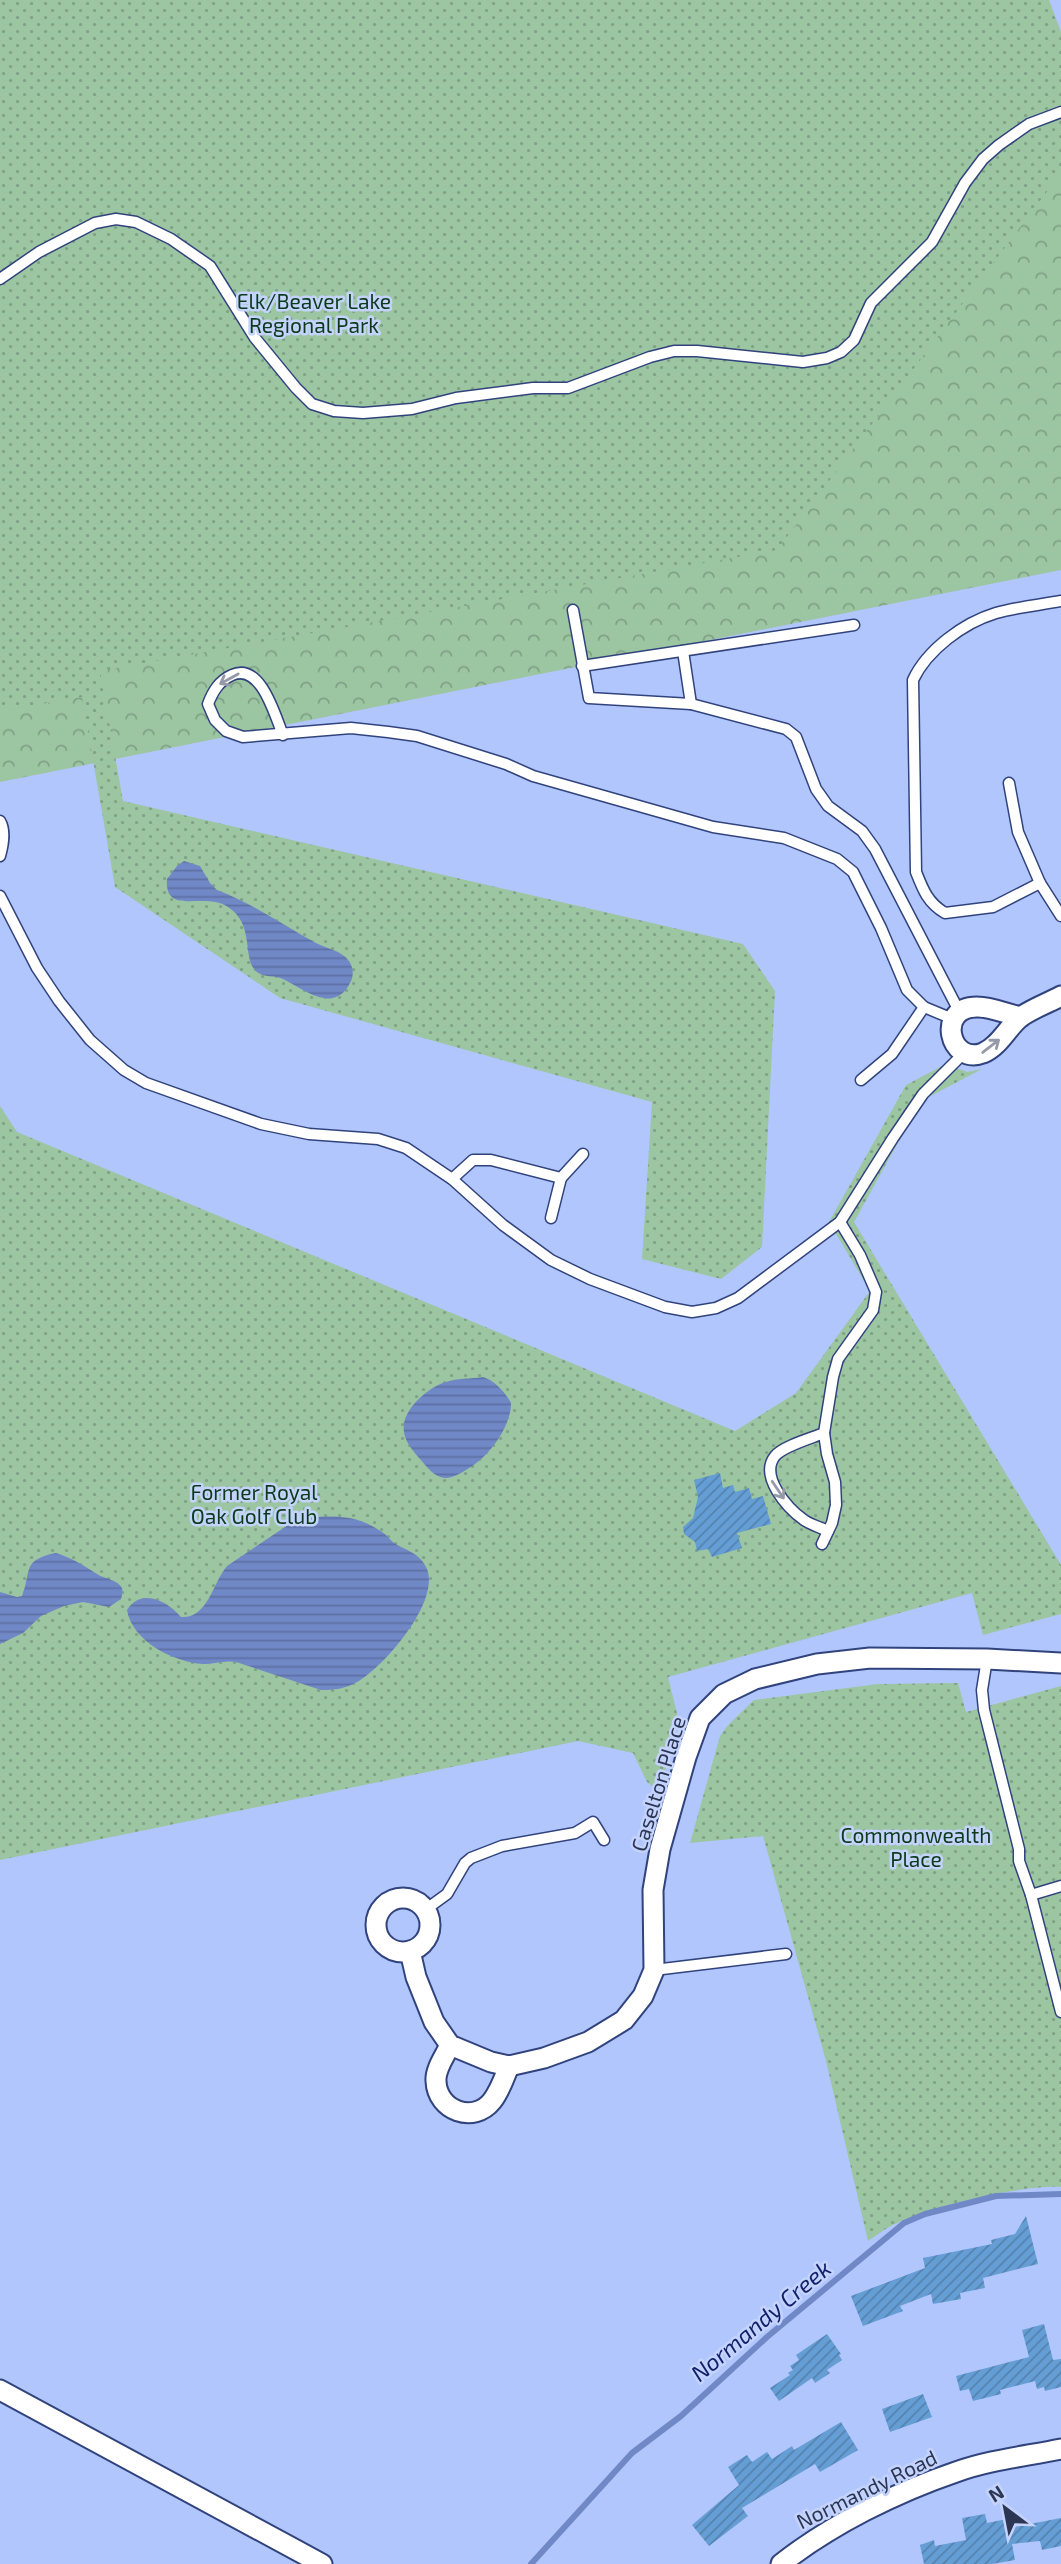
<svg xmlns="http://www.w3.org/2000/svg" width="1061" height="2564" viewBox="0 0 1061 2564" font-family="'Exo 2',sans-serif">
	<defs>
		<pattern id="forest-crowns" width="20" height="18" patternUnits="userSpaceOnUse" patternTransform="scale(1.75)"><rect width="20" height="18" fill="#9cc5a1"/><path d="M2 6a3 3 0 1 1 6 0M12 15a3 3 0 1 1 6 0" fill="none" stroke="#7fa186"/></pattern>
		<pattern id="park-dots" width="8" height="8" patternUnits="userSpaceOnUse" patternTransform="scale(1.75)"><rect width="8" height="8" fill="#9cc5a1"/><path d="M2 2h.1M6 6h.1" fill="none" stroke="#7fa186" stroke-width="1.8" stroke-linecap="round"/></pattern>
		<pattern id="water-rules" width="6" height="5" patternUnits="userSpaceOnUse" patternTransform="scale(1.75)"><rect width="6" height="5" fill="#7188c7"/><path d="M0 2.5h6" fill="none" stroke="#5d70a4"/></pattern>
		<pattern id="building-hatch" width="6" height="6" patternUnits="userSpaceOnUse" patternTransform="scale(1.75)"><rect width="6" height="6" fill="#659ed5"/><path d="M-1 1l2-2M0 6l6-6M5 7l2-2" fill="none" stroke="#5382af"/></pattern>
	</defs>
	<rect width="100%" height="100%" fill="#b1c6fd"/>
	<polygon fill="url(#forest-crowns)" points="0,0 1061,88 1061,570 0,782"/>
	<g fill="url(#park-dots)">
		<polygon points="0,0 1049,0 1061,32 1061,173 777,550 100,671 123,801 743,944 775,991 762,1247 721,1279 642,1259 652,1102 280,998 115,887 82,697 0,711"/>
		<polygon points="946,1064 967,1072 982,1069 921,1101 854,1222 1061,1565 1061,1614 983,1635 972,1593 668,1677 679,1721 659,1792 647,1782 633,1753 578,1741 0,1860 0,1106 17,1132 735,1431 796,1393 870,1291 829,1222 906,1085"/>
		<path d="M958 1683 966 1712 1061 1686V2187C1020 2185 927 2207 891 2226 883 2230 876 2236 868 2241L826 2061 763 1836 690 1843 720 1736 728 1725 754 1700 878 1684Z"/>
	</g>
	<g fill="url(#water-rules)">
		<path d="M184 861 200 866 210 883 217 890C252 903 283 925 316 943 327 949 341 950 349 961 353 967 354 974 351 981 335 1016 304 989 283 979 275 975 264 978 257 972 241 959 256 925 228 907 204 891 164 917 167 879L177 866Z"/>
		<path d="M483 1377C494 1380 506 1393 511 1403 511 1420 500 1439 489 1451 482 1460 457 1479 445 1478 434 1477 427 1467 420 1459 414 1452 405 1442 404 1432 400 1411 428 1387 446 1382 457 1378 471 1379 483 1377Z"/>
		<path d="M310 1517C339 1516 357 1515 382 1532 387 1535 390 1540 394 1543 407 1551 420 1553 427 1569 440 1602 384 1667 357 1682 345 1689 334 1690 321 1690L236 1662C225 1660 215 1664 203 1664 173 1662 132 1641 127 1610 141 1587 168 1601 181 1617 208 1619 213 1582 227 1566L291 1523Z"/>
		<path d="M56 1553C72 1558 83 1565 97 1574 104 1579 117 1579 122 1588 123 1592 122 1595 121 1599L109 1607 83 1602 64 1606 41 1616 23 1633 0 1644V1592L17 1597 22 1596C32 1571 21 1560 56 1553Z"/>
	</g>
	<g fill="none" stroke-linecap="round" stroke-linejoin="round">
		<polyline stroke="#7188c7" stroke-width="6" points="531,2564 632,2453 681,2416 767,2337 904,2223 925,2214 996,2196 1061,2194"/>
	</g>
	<g fill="url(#building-hatch)">
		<polygon points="720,1473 723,1488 733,1485 735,1492 749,1488 752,1499 763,1496 771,1524 737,1533 742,1548 712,1557 708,1549 697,1551 695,1542 684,1534 683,1527 693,1518 698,1497 694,1480"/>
		<polygon points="1026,2216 1038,2264 983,2278 985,2288 960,2293 961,2299 933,2304 931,2294 900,2306 903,2311 863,2326 851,2296 925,2268 923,2258 992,2244 991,2240 1015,2234"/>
		<polygon points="1044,2324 1053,2360 1061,2359 1061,2387 1045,2391 1044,2387 1037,2389 1035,2381 1000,2390 1001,2394 973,2401 969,2389 960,2391 956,2376 1029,2357 1022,2330"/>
		<polygon points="827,2334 841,2354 839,2355 842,2360 827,2370 830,2373 815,2383 812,2378 779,2401 770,2388 790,2375 788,2373 793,2370 790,2366 799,2360 796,2355"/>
		<polygon points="923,2394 932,2417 890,2432 882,2409"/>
		<polygon points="841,2422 858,2450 820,2472 815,2464 742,2508 748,2516 709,2546 692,2525 739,2485 728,2467 747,2455 752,2462 767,2452 772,2459 792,2446 794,2450"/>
		<polygon points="985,2514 987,2523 1007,2519 1009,2528 1061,2518 1061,2546 1042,2550 1040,2541 1012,2544 1015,2560 992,2564 924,2564 920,2545 934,2540 935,2546 966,2540 962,2518"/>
	</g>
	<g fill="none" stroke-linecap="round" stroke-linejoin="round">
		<g stroke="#31437d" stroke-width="13">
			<g id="lane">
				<polyline points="0,279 39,252 95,223 116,219 136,222 171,239 210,266 255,338 296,388 312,404 334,411 363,413 412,409 456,398 533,388 568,388 650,357 674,351 697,351 803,362 827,358 841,352 854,340 871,303 932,242 965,183 983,159 999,145 1029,124 1061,112"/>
				<polyline points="573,610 589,698 691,704 786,729 796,737 816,789 828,806 862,831 875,849 960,1013"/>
				<polyline points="683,651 691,704"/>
				<polyline points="582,666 854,625"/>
				<path d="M283 735C275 716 261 662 232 675 219 681 213 691 208 704L215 720 226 731 243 737 351 728 388 732 417 736 506 764 533 776 713 827 784 838 837 859 853 872 881 928 907 990 924 1007 953 1019"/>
				<polyline points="1009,783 1018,832 1040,883 1061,916"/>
				<path d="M0 821C6 831 3 845 0 856"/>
				<path d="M1040 883 993 907 945 913C928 903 923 890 916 872L913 680C927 650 963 623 996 613 1017 607 1040 605 1061 601"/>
				<polyline points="0,896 37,968 59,1001 90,1040 124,1070 146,1083 261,1124 309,1134 378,1139 406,1148 452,1179 503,1225 551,1260 590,1279 665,1307 692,1312 716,1308 738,1298 840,1222 893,1138 923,1094 965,1052"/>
				<polyline points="861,1080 892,1054 924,1007"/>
				<polyline points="452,1179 473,1160 491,1160 561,1178 583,1154"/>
				<polyline points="551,1218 561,1178"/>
				<path d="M824 1433C812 1438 783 1446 775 1456 759 1476 787 1508 804 1520 811 1525 820 1527 828 1531"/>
				<polyline points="822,1544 832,1523 836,1505 835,1482 827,1454 824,1433 833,1377 838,1359 873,1310 876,1292 860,1255 840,1222"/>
				<polyline points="987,1659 982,1690 984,1710 1019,1849 1019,1861 1031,1895 1061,2012"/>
				<polyline points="1031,1895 1061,1886"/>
				<polyline points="425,1910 447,1894 465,1863 471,1858 502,1846 575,1833 593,1822 604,1840"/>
				<polyline points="654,1970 786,1954"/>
			</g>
		</g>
		<g stroke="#31437d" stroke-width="23">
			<g id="street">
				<path d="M1021 1017C1007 1014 991 1007 978 1007 935 1006 949 1066 983 1053 1000 1046 1008 1026 1022 1016 1034 1008 1048 1003 1061 996"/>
				<circle cx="403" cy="1925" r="27"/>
				<polyline points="410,1951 416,1977 434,2022 450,2045 491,2062 509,2066 544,2058 588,2042 624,2020 643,1996 654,1970 653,1890 660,1849 686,1757 700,1718 724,1694 755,1679 817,1664 870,1658 987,1659 1061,1663"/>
				<path d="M450 2045C445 2056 435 2069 436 2081 437 2111 474 2124 492 2101 500 2091 504 2078 509 2066"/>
				<polyline points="0,2390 322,2564"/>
				<path d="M781 2564C830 2525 897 2492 956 2472 989 2460 1027 2456 1061 2449"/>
			</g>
		</g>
		<use href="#lane" stroke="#fff" stroke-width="10"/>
		<use href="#street" stroke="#fff" stroke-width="19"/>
	</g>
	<defs><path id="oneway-shaft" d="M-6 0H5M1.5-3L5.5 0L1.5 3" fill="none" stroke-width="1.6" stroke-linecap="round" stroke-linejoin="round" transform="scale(1.75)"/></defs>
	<g stroke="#969aa8">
		<use href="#oneway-shaft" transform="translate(229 679) rotate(151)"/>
		<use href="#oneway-shaft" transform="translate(991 1046) rotate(-38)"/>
		<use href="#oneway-shaft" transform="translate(778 1490) rotate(56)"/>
	</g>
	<g text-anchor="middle" stroke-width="5" stroke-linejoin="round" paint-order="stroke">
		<g font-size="21" fill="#0c3b19" stroke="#c3d3fd">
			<text x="314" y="309">Elk/Beaver Lake<tspan x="314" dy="24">Regional Park</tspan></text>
			<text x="254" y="1500">Former Royal<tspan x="254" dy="24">Oak Golf Club</tspan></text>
			<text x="916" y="1843">Commonwealth<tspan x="916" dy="24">Place</tspan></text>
		</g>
		<g font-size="21" fill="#2c3652" stroke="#c3d3fd">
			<text transform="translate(659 1784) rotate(-73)" y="7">Caselton Place</text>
			<text transform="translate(867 2490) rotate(-26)" y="7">Normandy Road</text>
		</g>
		<g font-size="23" font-style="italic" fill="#121f69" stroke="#c3d3fd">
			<text transform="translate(761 2321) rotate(-40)" y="8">Normandy Creek</text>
		</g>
	</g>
	<g transform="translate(1005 2508) rotate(328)" stroke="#c3d3fd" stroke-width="5" paint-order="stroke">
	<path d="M0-5L12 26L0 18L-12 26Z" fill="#2c3652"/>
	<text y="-10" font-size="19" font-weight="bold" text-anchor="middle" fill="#2c3652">N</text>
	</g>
</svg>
